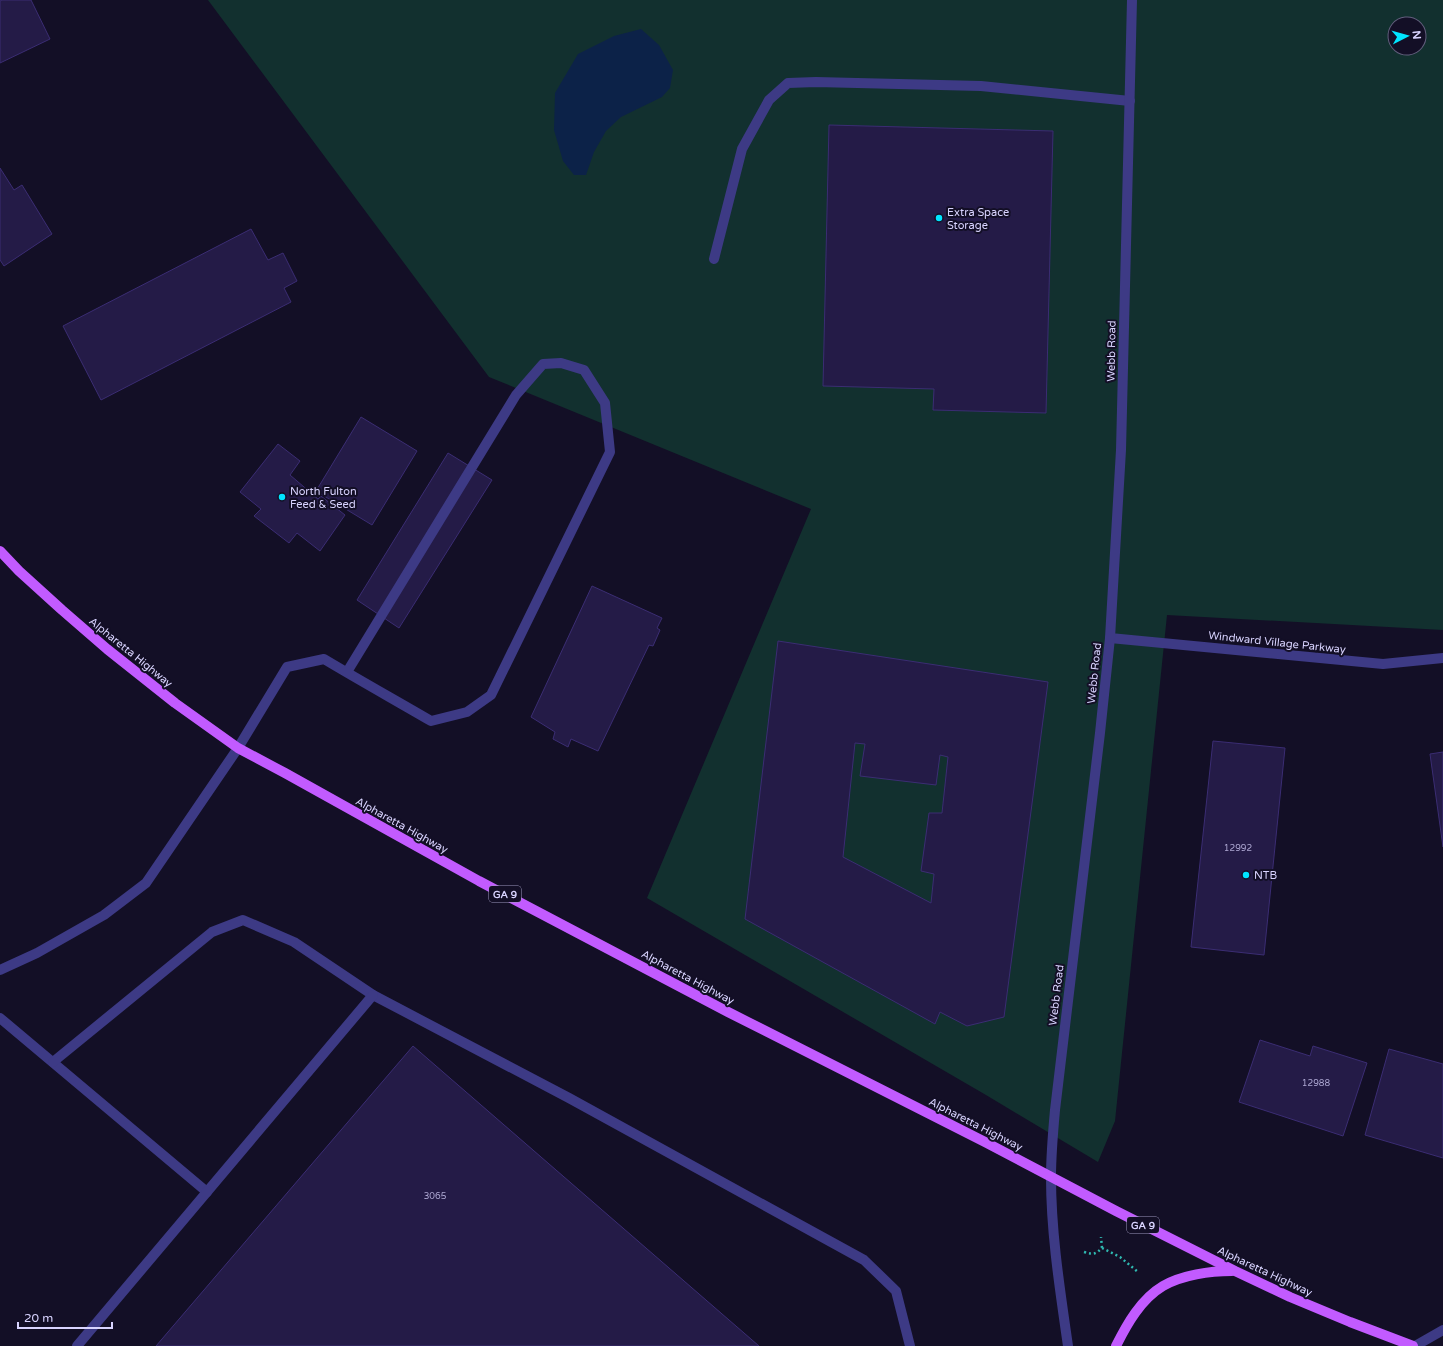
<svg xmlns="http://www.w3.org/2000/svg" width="1443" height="1346" viewBox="0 0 1443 1346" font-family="'Varela Round',sans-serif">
	<rect width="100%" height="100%" fill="#130f26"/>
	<path fill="#12302f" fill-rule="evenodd" d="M208 0H1443V630L1167 615 1115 1121 1098 1162 986 1095 647 898 811 509 489 377ZM1395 24H1419V48H1395Z"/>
	<polygon fill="#0c2248" points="641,29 659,45 673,70 670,88 662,97 621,117 606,131 594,152 586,175 574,175 563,161 554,130 555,93 578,54 614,36"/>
	<g fill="#241b47" stroke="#3b2d73" fill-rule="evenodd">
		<polygon points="2,0 31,0 50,39 0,63 0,1"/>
		<polygon points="829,125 1053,131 1046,413 933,410 934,389 823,386"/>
		<polygon points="0,168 14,190 22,185 52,234 4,266 0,260"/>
		<polygon points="251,229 268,260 283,253 297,281 284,288 291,302 101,400 63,326"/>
		<polygon points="361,417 417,451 372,525 316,491"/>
		<polygon points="278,444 300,461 290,475 318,499 321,496 345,515 320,551 297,533 289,543 254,516 261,509 240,492"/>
		<polygon points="448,453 492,480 399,628 357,600"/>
		<polygon points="592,586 662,618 657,628 660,630 653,646 649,645 598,751 571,739 568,747 553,739 555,732 531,717"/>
		<path d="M778 641 1048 682 1004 1017 967 1026 940 1012 935 1024 745 919ZM855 743 865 744 860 776 936 785 940 755 948 757 942 813H929L921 871 934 874 931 903 843 857Z"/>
		<polygon points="1213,741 1285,748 1264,955 1191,947"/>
		<polygon points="1443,752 1443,847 1430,754"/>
		<polygon points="1260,1040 1310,1056 1313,1046 1367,1063 1343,1136 1239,1102"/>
		<polygon points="413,1046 759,1346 156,1346"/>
		<polygon points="1389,1049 1443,1064 1443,1158 1365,1135"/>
	</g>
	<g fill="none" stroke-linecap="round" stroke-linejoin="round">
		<g stroke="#2fb8b0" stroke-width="2.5" stroke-dasharray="2 3" stroke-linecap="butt">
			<polyline points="1102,1248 1120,1257 1138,1272"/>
			<path d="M1084 1252C1093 1255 1096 1254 1102 1248L1101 1237"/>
		</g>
		<g stroke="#3d3a85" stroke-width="10">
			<polyline points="714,259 742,149 769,100 788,83 816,82 981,86 1130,101"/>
			<path d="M0 970 37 953 104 915 146 883 238 748 287 667 324 659C359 680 395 700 431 721L467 712 491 695 610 452 605 403 584 370 561 363 543 364 516 395 347 672"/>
			<polyline points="0,1018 207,1192"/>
			<polyline points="53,1062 212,932 243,920 294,942 373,995 569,1098 864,1260 896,1291 910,1346"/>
			<polyline points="77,1346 373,995"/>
			<polyline points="1415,1346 1443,1330"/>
		</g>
		<polyline stroke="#3d3a85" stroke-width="10" points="1110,638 1383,664 1443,658"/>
		<path stroke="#3d3a85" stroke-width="10" d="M1068 1346C1060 1290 1051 1233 1051 1177 1051 1154 1053 1132 1055 1110L1100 733 1110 638 1121 450 1132 0"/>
		<g stroke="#c25bff" stroke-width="10">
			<polyline points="0,551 19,571 62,610 107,649 175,703 238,748 285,773 479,881 728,1012 985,1142 1116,1211 1235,1271 1290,1297 1350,1322 1413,1346"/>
			<path d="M1116 1346C1127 1324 1141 1299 1163 1286 1182 1275 1210 1271 1232 1271"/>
		</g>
	</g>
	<g fill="#00e5ff" stroke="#130f26" stroke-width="1.5">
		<circle cx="939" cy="218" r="4"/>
		<circle cx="282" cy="497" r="4"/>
		<circle cx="1246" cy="875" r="4"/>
	</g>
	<g text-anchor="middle" stroke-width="4" stroke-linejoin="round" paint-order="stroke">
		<g font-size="9" fill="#aca6d1">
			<text x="1238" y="851">12992</text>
			<text x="1316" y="1086">12988</text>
			<text x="435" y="1199">3065</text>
		</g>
		<g fill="#130f26" stroke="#9e99be" stroke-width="1">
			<rect x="489" y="886" width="32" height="16" rx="3"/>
			<rect x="1127" y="1217" width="32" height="16" rx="3"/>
		</g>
		<g font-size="10" font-weight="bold" fill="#d9d4ff">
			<text x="505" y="898">GA 9</text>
			<text x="1143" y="1229">GA 9</text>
		</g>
		<g font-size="11" fill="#d9d4ff" stroke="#130f26" text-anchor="start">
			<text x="947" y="216">Extra Space<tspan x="947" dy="13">Storage</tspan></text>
			<text x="290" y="495">North Fulton<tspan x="290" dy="13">Feed &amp; Seed</tspan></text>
			<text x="1254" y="879">NTB</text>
		</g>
		<g font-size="11" fill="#d9d4ff" stroke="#130f26">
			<text transform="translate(1111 351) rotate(-89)" y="4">Webb Road</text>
			<text transform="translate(1277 642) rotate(6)" y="4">Windward Village Parkway</text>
			<text transform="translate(131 652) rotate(39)" y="4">Alpharetta Highway</text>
			<text transform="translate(1094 673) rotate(-84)" y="4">Webb Road</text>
			<text transform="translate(402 825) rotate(29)" y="4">Alpharetta Highway</text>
			<text transform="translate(688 977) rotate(28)" y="4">Alpharetta Highway</text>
			<text transform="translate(1056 995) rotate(-83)" y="4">Webb Road</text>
			<text transform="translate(976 1124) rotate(27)" y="4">Alpharetta Highway</text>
			<text transform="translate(1265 1271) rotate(25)" y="4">Alpharetta Highway</text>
		</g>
	</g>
	<g transform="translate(1407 36) rotate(84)"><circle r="19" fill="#130f26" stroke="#625e7d"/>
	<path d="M0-3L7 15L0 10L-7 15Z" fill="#00e5ff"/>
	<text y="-6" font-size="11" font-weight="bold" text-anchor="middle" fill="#d9d4ff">N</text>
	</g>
	<path d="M18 1322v6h94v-6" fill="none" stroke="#d9d4ff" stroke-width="2"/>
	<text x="24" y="1322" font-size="12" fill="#d9d4ff" stroke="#130f26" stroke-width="3" paint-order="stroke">20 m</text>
</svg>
